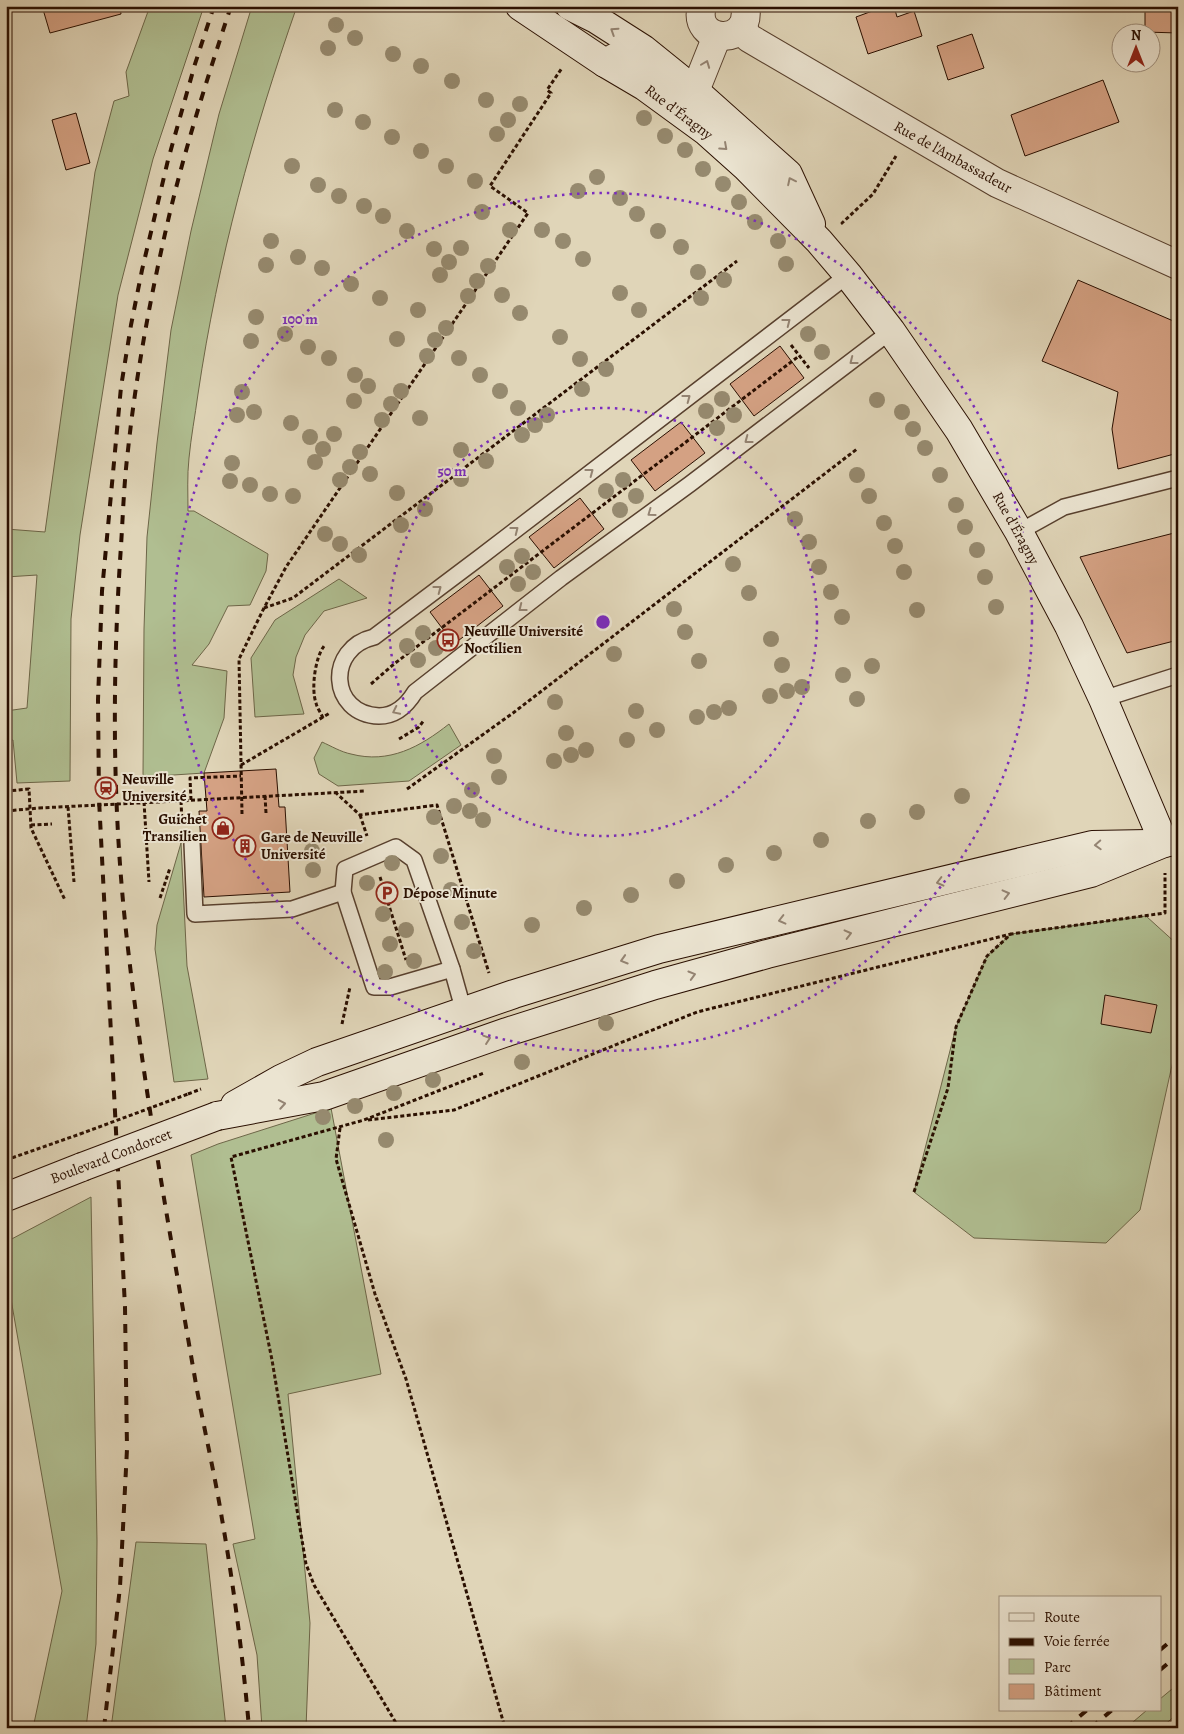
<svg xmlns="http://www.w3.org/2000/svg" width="1184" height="1734" viewBox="0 0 1184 1734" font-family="Alegreya,serif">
	<rect width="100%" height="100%" fill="#e0d5b8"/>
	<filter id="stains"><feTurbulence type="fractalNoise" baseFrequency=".004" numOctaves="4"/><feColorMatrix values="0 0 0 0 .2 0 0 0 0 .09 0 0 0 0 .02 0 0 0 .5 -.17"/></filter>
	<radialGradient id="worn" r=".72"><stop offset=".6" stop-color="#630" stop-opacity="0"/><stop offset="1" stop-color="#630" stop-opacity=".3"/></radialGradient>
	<g fill="#b0be91" stroke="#6d6648">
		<polygon points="150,6 204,6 153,159 118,295 80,535 71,619 70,781 17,783 13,740 6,740 6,711 27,708 37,575 6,577 6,529 45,532 95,172 114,101 129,96 126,72"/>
		<path d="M252 6H297C252 135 218 259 198 394 195 416 191 437 189 458 187 476 188 494 188 511H194L268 554 266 571 250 605 228 606 209 644 192 665 227 671 224 718 204 773 143 777 144 629 147 537 157 443 171 330 191 231 219 114Z"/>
		<polygon points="339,579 367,598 324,611 305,635 296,657 293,675 304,714 255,717 251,658 275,620"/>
		<path d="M449 724 461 745 409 781 338 786 319 774 314 758 322 742C331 746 341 752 351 754 389 764 420 747 449 724Z"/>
		<polygon points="181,843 187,966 208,1079 174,1082 155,949 157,925"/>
		<polygon points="1146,916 1178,945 1178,1038 1140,1210 1106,1243 974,1238 914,1192 956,1027 987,956 1011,934"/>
		<polygon points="331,1108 381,1374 288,1394 310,1623 306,1728 262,1728 257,1655 233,1544 255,1539 191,1155 218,1144"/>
		<polygon points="91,1197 97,1541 96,1644 86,1728 33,1728 62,1591 8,1282 6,1242"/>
		<polygon points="136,1542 206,1544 226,1728 111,1728"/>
		<polygon points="1178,1684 1178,1713 1161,1728 1126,1728 1147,1710 1160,1710 1160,1699"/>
	</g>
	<g fill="#d4a183" stroke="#2a0f00">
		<polygon points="42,6 120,6 121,14 50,33"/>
		<polygon points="886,6 894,6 897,17 914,11 922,36 868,54 856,17"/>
		<polygon points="1145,6 1178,6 1178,33 1145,32"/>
		<polygon points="972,34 984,68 948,80 937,46"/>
		<polygon points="1103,80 1119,122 1025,156 1011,115"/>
		<polygon points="76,113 90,163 66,170 52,120"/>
		<polygon points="1078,280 1178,323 1178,453 1118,469 1112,429 1118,392 1042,361"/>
		<polygon points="780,346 804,378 754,416 730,384"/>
		<polygon points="681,422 705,453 655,491 631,460"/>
		<polygon points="580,498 604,529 554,568 529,537"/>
		<polygon points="1178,532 1178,640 1127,653 1080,557"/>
		<polygon points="479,575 503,606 454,644 430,612"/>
		<polygon points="276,769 279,807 285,807 290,892 204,897 199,811 207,811 204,773"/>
		<polygon points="1105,995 1157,1005 1151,1033 1101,1024"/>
	</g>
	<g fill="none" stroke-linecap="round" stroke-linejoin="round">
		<g stroke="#58402e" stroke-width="18">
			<g id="lane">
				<path d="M848 275 479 558 374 637C326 648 329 714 379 716 396 716 407 705 415 692L561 578 690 484 891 331"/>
				<polyline points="1019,532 1064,507 1178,478"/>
				<polyline points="1103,699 1178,675"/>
				<polyline points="192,843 195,914 292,909 343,892"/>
				<polygon points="396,847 414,860 452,969 390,987 374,987 343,892 345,869"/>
				<polyline points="452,969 464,1012"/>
			</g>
		</g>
		<g stroke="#58402e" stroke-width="30">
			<g id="street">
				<path d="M702 6C691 44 753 48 745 6"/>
				<polyline points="741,28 749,38 997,183 1178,265"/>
				<path d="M605 63 616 57C641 63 660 78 680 93L695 91 717 36"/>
			</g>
		</g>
		<g stroke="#2a0f00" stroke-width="30">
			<g id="secondary">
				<polyline points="520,6 605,63 644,86 707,132 745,166 819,241 848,275 891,331 959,430 1019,532 1069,626 1103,699 1164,843"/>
				<polyline points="570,6 596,19 643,49 695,91 788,174 811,224"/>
				<polyline points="235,1105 281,1079 317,1062 514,994 659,949 1092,845 1148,844"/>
				<polyline points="217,1116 324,1096 507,1032 655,985 767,954 1091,873 1164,843 1178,840"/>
				<polyline points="6,1197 82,1167"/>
			</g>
		</g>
		<g stroke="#2a0f00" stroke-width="3" stroke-dasharray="4 2.5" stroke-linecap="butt">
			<polyline points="843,224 842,223 873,194 896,156"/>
			<polyline points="791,345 809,368"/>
			<polyline points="264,608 293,598 737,261"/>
			<polyline points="371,684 394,664 799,356"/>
			<path d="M323 718C321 713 317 708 316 703 311 689 315 658 324 646"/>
			<polyline points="399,739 419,727 424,720"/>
			<polyline points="241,765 330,713"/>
			<polyline points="407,789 513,713 857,449"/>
			<polyline points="6,792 8,791 29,789 31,828 65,900"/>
			<polyline points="335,792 360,815 437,805 489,973"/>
			<polyline points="265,796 266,813"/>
			<polyline points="191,800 190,778 241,776"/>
			<polyline points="178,801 366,791"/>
			<polyline points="181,801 182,823"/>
			<polyline points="144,802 149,882"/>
			<polyline points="68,807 74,882"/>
			<polyline points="6,811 39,808"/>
			<polyline points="242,814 239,659 264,608 286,567 528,213 490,186 551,93 547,90 562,68"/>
			<polyline points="360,815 367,836"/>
			<polyline points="162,819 181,818"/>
			<polyline points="31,825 52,824"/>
			<polyline points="380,877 406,960"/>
			<polyline points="160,898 170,868"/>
			<polyline points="342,1024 350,987"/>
			<polyline points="188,1094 201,1089"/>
			<polyline points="368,1120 454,1110 697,1012 1011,934"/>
			<polyline points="340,1128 336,1159 375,1294 406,1379 505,1728"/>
			<polyline points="6,1160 80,1134"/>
			<polyline points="914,1192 948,1088 956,1027 987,956 1011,934 1165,913 1165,873"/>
			<polyline points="399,1728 314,1585 306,1564 272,1360 231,1157 364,1120 484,1073"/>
			<polyline points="1177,1728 1178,1727"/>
		</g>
		<use href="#lane" stroke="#ebe4d1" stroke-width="15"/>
		<use href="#street" stroke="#ebe4d1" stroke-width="28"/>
		<use href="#secondary" stroke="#ebe4d1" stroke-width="28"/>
		<g stroke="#2a0f00" stroke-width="4" stroke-dasharray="9 9" stroke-linecap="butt">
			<path d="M231 6C207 79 184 151 167 225 150 299 136 375 128 450 124 482 123 514 121 546 112 677 112 808 127 940 144 1091 171 1240 197 1390 205 1433 215 1476 222 1519 234 1588 243 1658 249 1728"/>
			<polyline points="1160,1650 1178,1635"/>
			<polyline points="1160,1670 1178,1655"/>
			<polyline points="104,1728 120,1587 127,1449 125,1307 99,799 98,700 102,591 121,387 131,325 142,270 168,160 195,64 214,6"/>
			<polyline points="1066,1728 1087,1710"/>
			<polyline points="1091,1728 1112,1710"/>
		</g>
		<g stroke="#2a0f00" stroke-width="30" stroke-linecap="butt">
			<polyline id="secondary-bridge" points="82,1167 217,1116"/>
		</g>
		<g stroke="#2a0f00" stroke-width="3" stroke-dasharray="4 2.5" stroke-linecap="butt">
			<polyline points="39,808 178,801"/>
			<polyline points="80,1134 188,1094"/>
		</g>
		<use href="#secondary-bridge" stroke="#ebe4d1" stroke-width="28"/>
	</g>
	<g fill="#968a6f">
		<circle cx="336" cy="25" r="8"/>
		<circle cx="355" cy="38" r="8"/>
		<circle cx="328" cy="48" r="8"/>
		<circle cx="393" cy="54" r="8"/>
		<circle cx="421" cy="66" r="8"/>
		<circle cx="452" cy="81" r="8"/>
		<circle cx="486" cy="100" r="8"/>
		<circle cx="520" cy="104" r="8"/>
		<circle cx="335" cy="110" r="8"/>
		<circle cx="644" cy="118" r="8"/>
		<circle cx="508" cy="120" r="8"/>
		<circle cx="363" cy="122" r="8"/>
		<circle cx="497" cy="134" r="8"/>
		<circle cx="665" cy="136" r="8"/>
		<circle cx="392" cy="137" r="8"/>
		<circle cx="685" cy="150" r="8"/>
		<circle cx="421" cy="151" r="8"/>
		<circle cx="292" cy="166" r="8"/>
		<circle cx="446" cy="166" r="8"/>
		<circle cx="703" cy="169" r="8"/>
		<circle cx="597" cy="177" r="8"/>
		<circle cx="475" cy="181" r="8"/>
		<circle cx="723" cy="184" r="8"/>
		<circle cx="318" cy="185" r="8"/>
		<circle cx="578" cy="191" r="8"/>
		<circle cx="339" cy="196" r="8"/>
		<circle cx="620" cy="198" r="8"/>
		<circle cx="739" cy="202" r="8"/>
		<circle cx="364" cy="206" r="8"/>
		<circle cx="482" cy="212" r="8"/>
		<circle cx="637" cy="214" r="8"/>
		<circle cx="383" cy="216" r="8"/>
		<circle cx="755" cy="222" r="8"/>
		<circle cx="510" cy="230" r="8"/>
		<circle cx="542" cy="230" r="8"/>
		<circle cx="407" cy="231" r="8"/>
		<circle cx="658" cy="231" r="8"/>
		<circle cx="271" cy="241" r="8"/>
		<circle cx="563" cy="241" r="8"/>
		<circle cx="778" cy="241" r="8"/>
		<circle cx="681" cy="247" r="8"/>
		<circle cx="461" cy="248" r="8"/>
		<circle cx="434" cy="249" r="8"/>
		<circle cx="298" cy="257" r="8"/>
		<circle cx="583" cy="259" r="8"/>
		<circle cx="449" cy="262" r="8"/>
		<circle cx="786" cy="264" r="8"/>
		<circle cx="266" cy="265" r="8"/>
		<circle cx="488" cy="266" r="8"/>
		<circle cx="322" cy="268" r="8"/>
		<circle cx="698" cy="272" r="8"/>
		<circle cx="440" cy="275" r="8"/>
		<circle cx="724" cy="280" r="8"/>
		<circle cx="477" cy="281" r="8"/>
		<circle cx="351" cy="284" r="8"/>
		<circle cx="620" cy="293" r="8"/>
		<circle cx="502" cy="295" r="8"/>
		<circle cx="468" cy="296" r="8"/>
		<circle cx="380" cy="298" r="8"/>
		<circle cx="701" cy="298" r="8"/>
		<circle cx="418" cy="310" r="8"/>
		<circle cx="639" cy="310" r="8"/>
		<circle cx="520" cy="313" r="8"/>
		<circle cx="256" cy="317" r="8"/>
		<circle cx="446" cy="328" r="8"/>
		<circle cx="285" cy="334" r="8"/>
		<circle cx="808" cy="334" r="8"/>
		<circle cx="560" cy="337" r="8"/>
		<circle cx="397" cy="339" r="8"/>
		<circle cx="435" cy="340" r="8"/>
		<circle cx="251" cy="341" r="8"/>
		<circle cx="308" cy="347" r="8"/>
		<circle cx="822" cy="352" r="8"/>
		<circle cx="427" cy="356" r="8"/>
		<circle cx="329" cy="358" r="8"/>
		<circle cx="459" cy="358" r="8"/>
		<circle cx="580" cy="359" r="8"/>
		<circle cx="606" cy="369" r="8"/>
		<circle cx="355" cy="375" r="8"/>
		<circle cx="480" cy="375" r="8"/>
		<circle cx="368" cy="386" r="8"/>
		<circle cx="582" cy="389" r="8"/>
		<circle cx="401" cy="391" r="8"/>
		<circle cx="500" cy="391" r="8"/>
		<circle cx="242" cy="392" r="8"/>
		<circle cx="722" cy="399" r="8"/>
		<circle cx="877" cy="400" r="8"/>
		<circle cx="354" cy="401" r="8"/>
		<circle cx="391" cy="404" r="8"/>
		<circle cx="518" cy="408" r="8"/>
		<circle cx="706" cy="411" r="8"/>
		<circle cx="254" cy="412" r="8"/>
		<circle cx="902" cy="412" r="8"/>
		<circle cx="237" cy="415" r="8"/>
		<circle cx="547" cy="415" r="8"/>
		<circle cx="734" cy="415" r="8"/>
		<circle cx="420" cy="418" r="8"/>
		<circle cx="382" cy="420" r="8"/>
		<circle cx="291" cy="423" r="8"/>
		<circle cx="535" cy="425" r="8"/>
		<circle cx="717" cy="428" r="8"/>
		<circle cx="913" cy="429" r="8"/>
		<circle cx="334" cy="434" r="8"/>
		<circle cx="522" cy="435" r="8"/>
		<circle cx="310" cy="437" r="8"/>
		<circle cx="925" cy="448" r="8"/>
		<circle cx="323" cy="449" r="8"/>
		<circle cx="461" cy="450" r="8"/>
		<circle cx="360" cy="452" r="8"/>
		<circle cx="486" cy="461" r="8"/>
		<circle cx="315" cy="462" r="8"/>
		<circle cx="232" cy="463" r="8"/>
		<circle cx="350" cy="467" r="8"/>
		<circle cx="370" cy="474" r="8"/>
		<circle cx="857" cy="475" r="8"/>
		<circle cx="940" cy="475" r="8"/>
		<circle cx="461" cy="479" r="8"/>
		<circle cx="340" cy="480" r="8"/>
		<circle cx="623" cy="480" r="8"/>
		<circle cx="230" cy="481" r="8"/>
		<circle cx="250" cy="485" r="8"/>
		<circle cx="606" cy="491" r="8"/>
		<circle cx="397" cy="493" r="8"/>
		<circle cx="270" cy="494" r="8"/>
		<circle cx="293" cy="496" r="8"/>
		<circle cx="636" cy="496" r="8"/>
		<circle cx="869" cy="496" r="8"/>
		<circle cx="956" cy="505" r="8"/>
		<circle cx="425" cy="509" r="8"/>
		<circle cx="620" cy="510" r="8"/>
		<circle cx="795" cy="519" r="8"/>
		<circle cx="884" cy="523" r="8"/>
		<circle cx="401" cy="525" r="8"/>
		<circle cx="965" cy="527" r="8"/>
		<circle cx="325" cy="534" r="8"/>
		<circle cx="809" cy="542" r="8"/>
		<circle cx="340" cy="544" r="8"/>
		<circle cx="895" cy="546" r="8"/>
		<circle cx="977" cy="550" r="8"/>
		<circle cx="359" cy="555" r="8"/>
		<circle cx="522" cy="556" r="8"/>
		<circle cx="733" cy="564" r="8"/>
		<circle cx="507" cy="567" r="8"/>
		<circle cx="819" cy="567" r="8"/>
		<circle cx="533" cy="572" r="8"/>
		<circle cx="904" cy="572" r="8"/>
		<circle cx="985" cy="577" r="8"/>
		<circle cx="518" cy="584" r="8"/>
		<circle cx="831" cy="592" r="8"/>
		<circle cx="749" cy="593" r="8"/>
		<circle cx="996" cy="607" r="8"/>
		<circle cx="674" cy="609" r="8"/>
		<circle cx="917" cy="610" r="8"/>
		<circle cx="842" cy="617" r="8"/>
		<circle cx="685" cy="632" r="8"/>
		<circle cx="423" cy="633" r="8"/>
		<circle cx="771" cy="639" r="8"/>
		<circle cx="407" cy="646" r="8"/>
		<circle cx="436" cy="648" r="8"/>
		<circle cx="614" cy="654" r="8"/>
		<circle cx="418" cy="660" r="8"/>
		<circle cx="699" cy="661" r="8"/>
		<circle cx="782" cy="665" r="8"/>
		<circle cx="872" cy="666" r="8"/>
		<circle cx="843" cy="675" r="8"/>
		<circle cx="802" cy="687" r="8"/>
		<circle cx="787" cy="691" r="8"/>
		<circle cx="770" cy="696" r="8"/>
		<circle cx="857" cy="699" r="8"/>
		<circle cx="555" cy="702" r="8"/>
		<circle cx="729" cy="708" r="8"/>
		<circle cx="636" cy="711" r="8"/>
		<circle cx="714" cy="712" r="8"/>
		<circle cx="697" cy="717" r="8"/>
		<circle cx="657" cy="730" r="8"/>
		<circle cx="566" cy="733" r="8"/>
		<circle cx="627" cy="740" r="8"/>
		<circle cx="586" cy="750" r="8"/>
		<circle cx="571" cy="755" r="8"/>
		<circle cx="494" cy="756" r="8"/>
		<circle cx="554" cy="761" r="8"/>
		<circle cx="499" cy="777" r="8"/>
		<circle cx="472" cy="790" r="8"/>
		<circle cx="962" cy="796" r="8"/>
		<circle cx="454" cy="806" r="8"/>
		<circle cx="470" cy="811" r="8"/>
		<circle cx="917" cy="812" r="8"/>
		<circle cx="434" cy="817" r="8"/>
		<circle cx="483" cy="820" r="8"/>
		<circle cx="868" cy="821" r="8"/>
		<circle cx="821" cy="840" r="8"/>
		<circle cx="312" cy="851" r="8"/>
		<circle cx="774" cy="853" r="8"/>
		<circle cx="441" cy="856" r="8"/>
		<circle cx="392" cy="863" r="8"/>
		<circle cx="726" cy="865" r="8"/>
		<circle cx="313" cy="870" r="8"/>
		<circle cx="677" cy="881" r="8"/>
		<circle cx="367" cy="883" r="8"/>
		<circle cx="388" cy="889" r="8"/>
		<circle cx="451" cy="890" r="8"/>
		<circle cx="631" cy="895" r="8"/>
		<circle cx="584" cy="908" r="8"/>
		<circle cx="383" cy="914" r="8"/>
		<circle cx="462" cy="922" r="8"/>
		<circle cx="532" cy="925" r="8"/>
		<circle cx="406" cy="930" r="8"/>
		<circle cx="390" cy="944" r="8"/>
		<circle cx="474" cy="951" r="8"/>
		<circle cx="414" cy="961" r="8"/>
		<circle cx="385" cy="972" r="8"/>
		<circle cx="606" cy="1023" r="8"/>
		<circle cx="522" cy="1062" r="8"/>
		<circle cx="433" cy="1080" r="8"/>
		<circle cx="394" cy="1093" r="8"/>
		<circle cx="355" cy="1106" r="8"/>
		<circle cx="323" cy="1117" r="8"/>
		<circle cx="386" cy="1140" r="8"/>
	</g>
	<defs><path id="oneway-chevron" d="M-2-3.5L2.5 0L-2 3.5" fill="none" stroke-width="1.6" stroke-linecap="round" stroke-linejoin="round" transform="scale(1.25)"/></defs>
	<g stroke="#948473">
		<use href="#oneway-chevron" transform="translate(614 31) rotate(-147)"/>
		<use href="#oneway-chevron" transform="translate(706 64) rotate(-69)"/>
		<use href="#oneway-chevron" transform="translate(724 147) rotate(42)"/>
		<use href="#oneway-chevron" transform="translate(791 181) rotate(-116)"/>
		<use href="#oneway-chevron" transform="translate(787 322) rotate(-38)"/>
		<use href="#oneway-chevron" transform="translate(853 361) rotate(142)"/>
		<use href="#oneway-chevron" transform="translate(687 398) rotate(-37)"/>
		<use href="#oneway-chevron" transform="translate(748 440) rotate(143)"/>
		<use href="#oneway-chevron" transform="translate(590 472) rotate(-37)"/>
		<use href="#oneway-chevron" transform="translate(651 513) rotate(144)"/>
		<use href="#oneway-chevron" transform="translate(515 530) rotate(-38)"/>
		<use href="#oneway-chevron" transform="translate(438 589) rotate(-37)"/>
		<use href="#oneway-chevron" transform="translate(522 608) rotate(142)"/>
		<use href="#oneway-chevron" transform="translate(396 711) rotate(154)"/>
		<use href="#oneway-chevron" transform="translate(1098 845) rotate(177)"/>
		<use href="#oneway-chevron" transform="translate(940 882) rotate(166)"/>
		<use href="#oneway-chevron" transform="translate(1006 894) rotate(-14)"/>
		<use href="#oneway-chevron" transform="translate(782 920) rotate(166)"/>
		<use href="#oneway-chevron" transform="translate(848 934) rotate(-14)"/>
		<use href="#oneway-chevron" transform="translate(624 960) rotate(163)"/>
		<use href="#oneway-chevron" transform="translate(692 975) rotate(-16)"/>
		<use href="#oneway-chevron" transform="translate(487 1039) rotate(-19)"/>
		<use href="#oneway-chevron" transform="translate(282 1104) rotate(-10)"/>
	</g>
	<g fill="none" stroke="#7b2cbf" stroke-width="2.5" stroke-dasharray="2.5 5">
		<circle cx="603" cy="622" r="214"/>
		<circle cx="603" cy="622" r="429"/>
	</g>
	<defs>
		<g id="bus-ring" transform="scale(1.125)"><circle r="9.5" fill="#ebe4d1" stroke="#8f2418" stroke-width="1.5"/><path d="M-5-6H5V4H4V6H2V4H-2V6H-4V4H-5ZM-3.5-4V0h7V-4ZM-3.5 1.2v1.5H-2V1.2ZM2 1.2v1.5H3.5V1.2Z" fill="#8f2418"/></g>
		<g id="station-ring" transform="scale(1.125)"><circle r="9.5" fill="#ebe4d1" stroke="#8f2418" stroke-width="1.5"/><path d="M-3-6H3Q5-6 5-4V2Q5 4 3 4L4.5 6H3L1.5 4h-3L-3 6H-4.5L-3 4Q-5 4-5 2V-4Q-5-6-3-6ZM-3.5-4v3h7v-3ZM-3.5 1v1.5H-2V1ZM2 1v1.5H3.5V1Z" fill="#8f2418"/></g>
		<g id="shop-ring" transform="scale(1.125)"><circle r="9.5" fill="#ebe4d1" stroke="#8f2418" stroke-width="1.5"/><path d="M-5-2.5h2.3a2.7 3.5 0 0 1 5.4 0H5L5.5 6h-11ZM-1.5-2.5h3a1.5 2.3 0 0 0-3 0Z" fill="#8f2418"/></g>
		<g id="building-ring" transform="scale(1.125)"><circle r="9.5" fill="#ebe4d1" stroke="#8f2418" stroke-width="1.5"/><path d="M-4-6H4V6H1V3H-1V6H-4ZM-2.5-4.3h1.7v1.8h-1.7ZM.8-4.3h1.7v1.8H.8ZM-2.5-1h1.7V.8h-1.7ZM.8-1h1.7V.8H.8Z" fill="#8f2418"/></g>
		<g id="parking-ring" transform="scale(1.125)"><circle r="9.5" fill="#ebe4d1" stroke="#8f2418" stroke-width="1.5"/><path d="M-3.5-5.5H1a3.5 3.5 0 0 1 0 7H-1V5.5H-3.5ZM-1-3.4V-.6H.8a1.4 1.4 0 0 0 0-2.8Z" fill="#8f2418"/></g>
	</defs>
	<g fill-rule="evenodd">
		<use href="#bus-ring" x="448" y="640"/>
		<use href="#station-ring" x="106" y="788"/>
		<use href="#shop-ring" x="223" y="828"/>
		<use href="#building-ring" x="245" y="846"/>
		<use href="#parking-ring" x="387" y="893"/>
	</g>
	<g text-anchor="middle" stroke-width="4" stroke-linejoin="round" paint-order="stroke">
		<g font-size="15" fill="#2a0f00" stroke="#ebe4d1">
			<text transform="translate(679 112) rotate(37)" y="5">Rue d'Éragny</text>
			<text transform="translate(953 157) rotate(29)" y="5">Rue de l'Ambassadeur</text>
			<text transform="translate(1016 528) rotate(61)" y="5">Rue d'Éragny</text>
			<text transform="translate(111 1156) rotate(-21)" y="5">Boulevard Condorcet</text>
		</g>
		<g font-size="15" font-weight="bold" fill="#2a0f00" stroke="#ebe4d1" text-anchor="start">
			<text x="464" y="636">Neuville Université<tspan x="464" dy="17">Noctilien</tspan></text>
			<text x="122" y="784">Neuville<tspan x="122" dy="17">Université</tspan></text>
			<text x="207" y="824" text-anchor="end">Guichet<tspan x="207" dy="17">Transilien</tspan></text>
			<text x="261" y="842">Gare de Neuville<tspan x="261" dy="17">Université</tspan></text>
			<text x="403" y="898">Dépose Minute</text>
		</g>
	</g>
	<circle cx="603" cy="622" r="8" fill="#7b2cbf" stroke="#ebe4d1" stroke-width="2.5"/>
	<g font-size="15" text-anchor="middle" font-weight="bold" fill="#7b2cbf" stroke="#ebe4d1" stroke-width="4" stroke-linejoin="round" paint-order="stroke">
		<text x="300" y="324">100 m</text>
		<text x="452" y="476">50 m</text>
	</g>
	<rect width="1184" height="1734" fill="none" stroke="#e0d5b8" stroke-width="25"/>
	<rect x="8" y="8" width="1169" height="1719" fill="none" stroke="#2a0f00" stroke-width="2.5"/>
	<rect x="12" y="12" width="1159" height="1709" fill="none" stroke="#2a0f00"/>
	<rect x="999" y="1596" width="162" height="115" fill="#ebe4d1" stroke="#9e8f7d"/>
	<rect x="1009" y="1613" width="25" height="8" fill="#ebe4d1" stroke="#9e8f7d"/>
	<text x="1044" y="1622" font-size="15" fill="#2a0f00">Route</text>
	<rect x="1009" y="1638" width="25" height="8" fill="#2a0f00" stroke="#9e8f7d"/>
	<text x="1044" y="1646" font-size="15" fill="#2a0f00">Voie ferrée</text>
	<rect x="1009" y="1659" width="25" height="15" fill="#b0be91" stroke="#9e8f7d"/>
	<text x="1044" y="1672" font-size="15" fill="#2a0f00">Parc</text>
	<rect x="1009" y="1684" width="25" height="15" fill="#d4a183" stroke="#9e8f7d"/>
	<text x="1044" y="1696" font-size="15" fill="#2a0f00">Bâtiment</text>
	<g transform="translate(1136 48)"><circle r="24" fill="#ebe4d1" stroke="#9e8f7d"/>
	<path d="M0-4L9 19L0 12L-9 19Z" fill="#8f2418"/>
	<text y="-8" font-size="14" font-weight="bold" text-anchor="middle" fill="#2a0f00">N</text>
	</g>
	<rect width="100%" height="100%" filter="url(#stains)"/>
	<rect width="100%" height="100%" fill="url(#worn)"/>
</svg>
